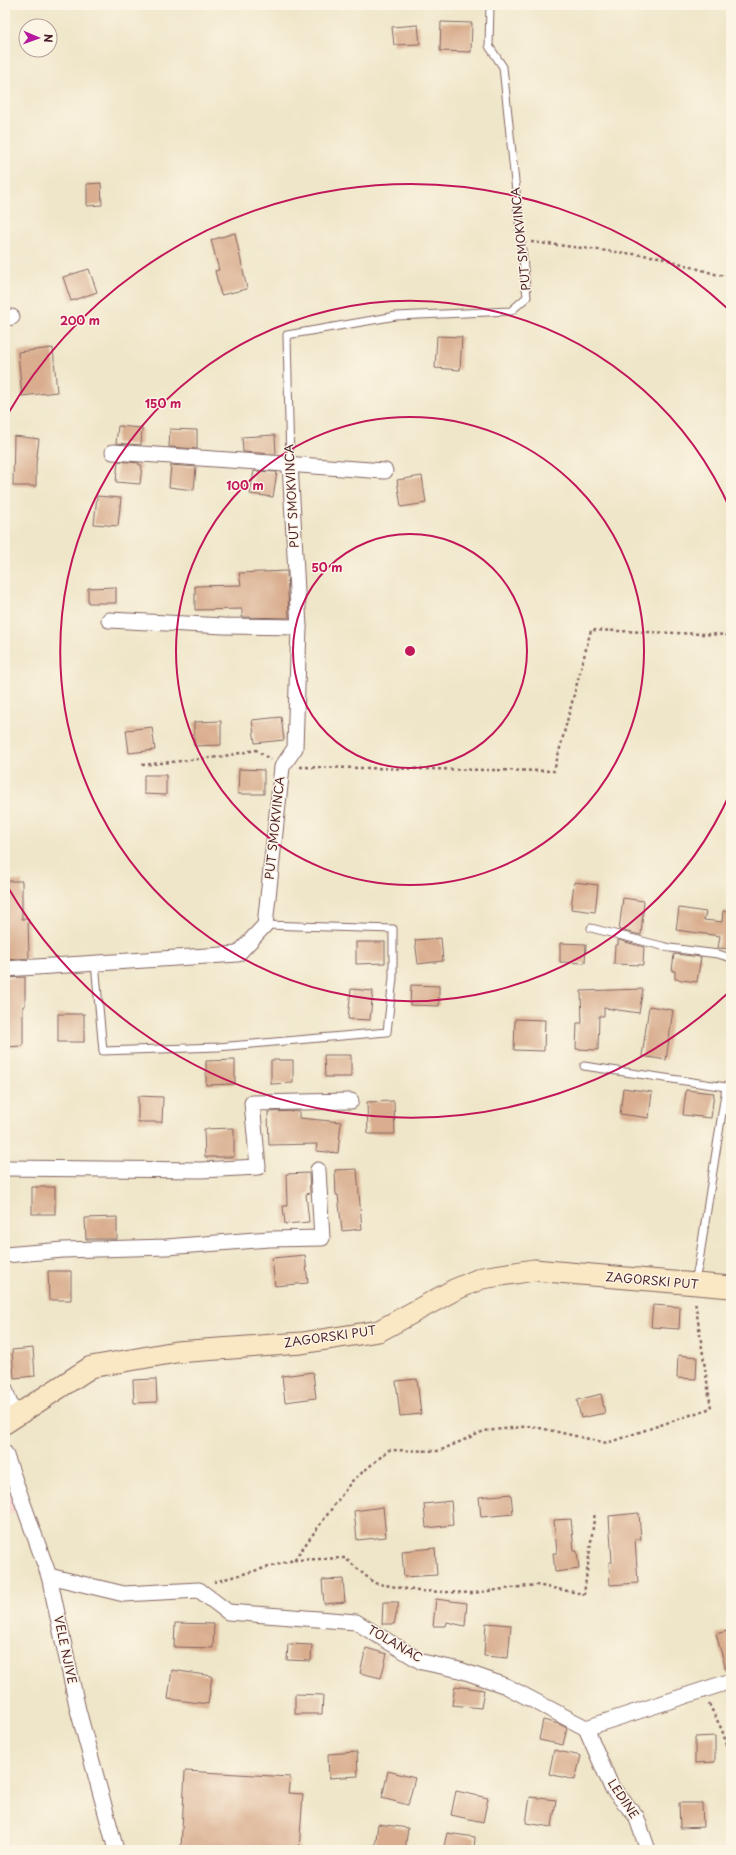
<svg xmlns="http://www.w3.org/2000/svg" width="736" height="1855" viewBox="0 0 736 1855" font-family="'Playpen Sans',sans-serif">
	<rect width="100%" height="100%" fill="#fcf5e5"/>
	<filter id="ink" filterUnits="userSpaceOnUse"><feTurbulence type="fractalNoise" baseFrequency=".025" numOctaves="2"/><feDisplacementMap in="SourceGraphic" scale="8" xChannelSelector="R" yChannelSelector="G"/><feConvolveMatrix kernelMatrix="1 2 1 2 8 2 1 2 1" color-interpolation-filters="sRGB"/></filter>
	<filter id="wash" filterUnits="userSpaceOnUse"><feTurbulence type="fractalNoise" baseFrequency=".012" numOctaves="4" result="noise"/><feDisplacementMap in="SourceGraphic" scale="16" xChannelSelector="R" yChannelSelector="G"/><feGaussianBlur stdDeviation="0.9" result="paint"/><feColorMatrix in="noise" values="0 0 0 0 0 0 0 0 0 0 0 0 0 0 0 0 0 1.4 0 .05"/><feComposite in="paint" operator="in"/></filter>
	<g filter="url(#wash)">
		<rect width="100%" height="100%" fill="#efe6c9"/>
		<polygon fill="#f7d0cb" points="5,1473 19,1510 5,1517"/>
		<g id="blocks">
			<g fill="#d9ad8e">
				<polygon points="441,22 472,23 471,52 440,51"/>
				<polygon points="418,25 420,44 394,45 392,27"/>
				<polygon points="101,183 102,205 87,206 87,184"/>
				<polygon points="235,233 247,289 221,295 215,271 219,270 211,240"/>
				<polygon points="89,269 97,292 71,301 63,277"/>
				<polygon points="437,336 462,337 460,370 435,368"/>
				<polygon points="53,348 57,392 22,396 18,352"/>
				<polygon points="118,426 142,428 141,445 116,443"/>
				<polygon points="170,429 197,430 197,449 169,447"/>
				<polygon points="275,435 276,454 243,452 242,437"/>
				<polygon points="14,436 39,439 36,464 36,486 13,486"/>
				<polygon points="118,461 139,463 139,465 142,465 140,484 116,482"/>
				<polygon points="171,465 196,467 194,490 169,487"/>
				<polygon points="254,471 277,472 273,497 250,494"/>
				<polygon points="422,476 426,503 401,507 397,480"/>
				<polygon points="97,496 121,498 118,526 94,524"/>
				<polygon points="287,571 289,618 242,617 242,609 195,610 195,586 241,585 239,573"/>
				<polygon points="116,587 116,603 88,603 88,588"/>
				<polygon points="281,717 284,740 255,743 252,720"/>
				<polygon points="221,721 221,745 194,746 194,722"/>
				<polygon points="152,727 155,750 129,753 126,730"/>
				<polygon points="239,769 264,770 264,794 238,794"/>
				<polygon points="144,775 166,775 166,795 144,794"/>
				<polygon points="5,881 22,881 22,919 28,919 29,958 5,960"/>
				<polygon points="574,882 598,885 595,912 571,909"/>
				<polygon points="623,898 644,901 641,935 619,930"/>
				<polygon points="679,908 706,912 704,920 722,922 723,911 731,912 731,949 718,948 720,936 676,930"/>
				<polygon points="441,938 443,961 418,964 415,940"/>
				<polygon points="618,940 644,947 643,965 614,964 615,945 618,945"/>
				<polygon points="356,942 385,942 385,963 356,964"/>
				<polygon points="560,943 586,944 585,963 560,962"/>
				<polygon points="674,954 701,957 697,982 675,979 675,971 672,971"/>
				<polygon points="25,977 25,1006 23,1006 23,1046 5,1047 5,978"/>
				<polygon points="411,985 439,986 439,1006 410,1005"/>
				<polygon points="351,989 373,991 370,1020 348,1019"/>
				<polygon points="643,989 639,1013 604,1008 604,1016 599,1016 598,1050 576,1049 577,1023 582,1023 581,991"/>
				<polygon points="649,1006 673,1010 666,1060 642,1056"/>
				<rect x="58" y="1014" width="26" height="28"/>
				<polygon points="515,1019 545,1020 544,1051 514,1050"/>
				<polygon points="324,1055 351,1055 351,1077 325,1077"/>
				<polygon points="235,1060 235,1084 206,1085 206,1061"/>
				<polygon points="271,1060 293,1060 293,1083 271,1084"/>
				<polygon points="623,1088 652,1092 649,1118 620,1114"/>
				<polygon points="686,1090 714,1093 711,1118 683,1115"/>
				<polygon points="138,1096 163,1097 162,1122 138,1122"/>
				<polygon points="394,1101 395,1134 368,1134 367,1102"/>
				<polygon points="299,1111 299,1118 341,1122 338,1153 316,1151 317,1144 269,1145 268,1112"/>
				<polygon points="234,1128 234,1157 205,1157 204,1129"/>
				<polygon points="357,1169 362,1229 342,1231 338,1195 336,1195 335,1170"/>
				<polygon points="309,1173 310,1193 306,1194 309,1222 285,1224 283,1206 287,1206 286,1174"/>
				<rect x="32" y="1187" width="23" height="27"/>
				<polygon points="117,1217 117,1239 86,1239 85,1218"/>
				<polygon points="305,1255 308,1283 275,1286 272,1258"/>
				<polygon points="48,1271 71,1271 71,1300 49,1300"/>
				<polygon points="653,1305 680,1307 679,1329 651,1327"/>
				<polygon points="33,1348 35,1376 14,1378 12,1350"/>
				<polygon points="678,1355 697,1357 696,1379 677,1378"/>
				<polygon points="313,1372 316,1398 285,1402 282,1376"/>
				<polygon points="156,1379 157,1402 134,1403 133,1380"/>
				<polygon points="417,1379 421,1414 400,1416 396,1381"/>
				<polygon points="601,1394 605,1413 581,1418 577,1400"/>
				<polygon points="511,1494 513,1514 481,1517 479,1497"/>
				<polygon points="451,1501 453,1525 426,1528 424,1504"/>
				<polygon points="383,1507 386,1537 357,1540 354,1511"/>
				<polygon points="639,1513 641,1539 635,1539 638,1583 610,1585 609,1562 612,1562 609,1516"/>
				<polygon points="571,1519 574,1551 577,1551 579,1569 555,1572 553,1553 557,1553 554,1520"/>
				<polygon points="435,1548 437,1575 404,1577 402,1551"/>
				<polygon points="343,1579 345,1602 324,1604 322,1580"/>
				<polygon points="436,1599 467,1603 465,1626 447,1622 446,1626 433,1626"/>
				<polygon points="383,1602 399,1602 394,1624 382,1624"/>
				<polygon points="175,1623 214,1624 213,1648 174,1647"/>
				<polygon points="486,1623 511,1625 508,1658 484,1656"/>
				<polygon points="731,1630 731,1672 727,1673 716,1634"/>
				<polygon points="288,1644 312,1645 311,1661 287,1660"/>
				<polygon points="366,1648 387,1654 381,1678 360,1673"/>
				<polygon points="172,1670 212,1676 208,1704 168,1699"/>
				<polygon points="455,1686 484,1690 481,1708 452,1705"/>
				<polygon points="295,1694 323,1695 322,1714 295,1714"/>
				<polygon points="543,1720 559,1724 567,1728 563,1745 539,1740"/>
				<polygon points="715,1736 715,1762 695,1763 695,1737"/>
				<polygon points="554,1750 581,1756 575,1780 549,1774"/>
				<polygon points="357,1752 358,1776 329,1778 328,1754"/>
				<polygon points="185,1771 290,1777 288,1793 303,1794 299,1850 181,1849"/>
				<polygon points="388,1771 415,1778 408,1805 382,1798"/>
				<polygon points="456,1791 488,1798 483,1822 451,1815"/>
				<polygon points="530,1797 556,1800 552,1827 526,1823"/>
				<polygon points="679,1803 702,1803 703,1827 680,1828"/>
				<polygon points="378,1824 408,1828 405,1850 375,1848"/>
				<polygon points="447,1833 475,1837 474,1850 443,1850"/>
			</g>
		</g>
	</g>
	<g filter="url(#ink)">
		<use href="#blocks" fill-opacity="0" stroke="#846562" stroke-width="1"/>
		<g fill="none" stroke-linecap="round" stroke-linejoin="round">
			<g stroke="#846562" stroke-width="9">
				<g id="lane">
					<polyline points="290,464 287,335 396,316 511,311 527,297 503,67 489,46 490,5"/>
					<polyline points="591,928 670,948 718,954 731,958"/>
					<polyline points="95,963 103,1051 218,1047 387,1032 393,978 393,929 265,925"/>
					<polyline points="584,1066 726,1087 698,1268 693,1283"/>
				</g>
			</g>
			<g stroke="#846562" stroke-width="17">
				<g id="street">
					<polyline points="5,318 12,317"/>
					<polyline points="113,452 385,471"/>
					<polyline points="109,620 224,626 299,627"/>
					<polyline points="5,969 238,954 265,925 282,767 295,748 299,627 290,464"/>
					<polyline points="5,1168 201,1170 258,1167 252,1103 351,1101"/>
					<polyline points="5,1255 63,1250 166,1247 269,1239 322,1238 318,1170"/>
					<polyline points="5,1389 14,1417"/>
					<polyline points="5,1453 49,1576 78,1710 116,1850"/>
					<polyline points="49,1576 124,1594 199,1590 228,1612 356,1622 422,1662 460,1670 506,1686 586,1728 731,1681"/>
					<polyline points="586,1728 612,1788 636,1816 648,1850"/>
				</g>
			</g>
			<g stroke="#846562" stroke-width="23">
				<polyline id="secondary" points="5,1423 91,1367 176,1352 302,1343 379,1331 454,1290 482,1278 534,1270 731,1287"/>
			</g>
			<g stroke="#846562" stroke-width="2.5" stroke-dasharray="3 3" stroke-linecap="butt">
				<polyline points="531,242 659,257 718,275 731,276"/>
				<polyline points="5,545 8,499"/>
				<polyline points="142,765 219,757 256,750 271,760"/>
				<polyline points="300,767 554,771 591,630 731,635"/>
				<polyline points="294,1560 345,1558 374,1583 418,1591 473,1593 536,1585 584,1594 595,1512"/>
				<polyline points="214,1582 294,1560 352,1481 389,1450 439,1451 484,1431 531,1426 607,1443 711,1408 695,1301"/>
				<polyline points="709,1704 722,1730 731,1757"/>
			</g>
			<use href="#lane" stroke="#fff" stroke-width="7"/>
			<use href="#street" stroke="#fff" stroke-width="15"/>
			<use href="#secondary" stroke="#fae7c3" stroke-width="21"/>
		</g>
	</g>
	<g fill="none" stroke="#c2185b" stroke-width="2">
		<circle cx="410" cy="651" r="117"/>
		<circle cx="410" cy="651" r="234"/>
		<path d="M731 791A350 350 0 1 1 731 511"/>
		<path d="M728 993A467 467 0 0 1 6 884M6 417A467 467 0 0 1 728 309"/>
	</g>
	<g text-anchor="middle" stroke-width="3" stroke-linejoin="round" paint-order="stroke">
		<g font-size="12" fill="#4a1f2b" stroke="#fcf5e5">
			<text transform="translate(521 239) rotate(-96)" y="4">PUT SMOKVINCA</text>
			<text transform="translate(292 496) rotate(-93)" y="4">PUT SMOKVINCA</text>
			<text transform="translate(275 828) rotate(-84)" y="4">PUT SMOKVINCA</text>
			<text transform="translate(652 1281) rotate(5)" y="4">ZAGORSKI PUT</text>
			<text transform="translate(330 1337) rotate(-8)" y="4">ZAGORSKI PUT</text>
			<text transform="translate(395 1644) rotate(30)" y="4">TOLANAC</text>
			<text transform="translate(65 1650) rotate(78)" y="4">VELE NJIVE</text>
			<text transform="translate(623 1799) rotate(56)" y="4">LEDINE</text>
		</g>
	</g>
	<circle cx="410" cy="651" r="6" fill="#c2185b" stroke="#fcf5e5" stroke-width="2"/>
	<g font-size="12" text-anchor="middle" font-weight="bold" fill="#c2185b" stroke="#fcf5e5" stroke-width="3" stroke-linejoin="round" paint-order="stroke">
		<text x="80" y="325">200 m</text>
		<text x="163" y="408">150 m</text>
		<text x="245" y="490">100 m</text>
		<text x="327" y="572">50 m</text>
	</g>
	<rect width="736" height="1855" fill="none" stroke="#fcf5e5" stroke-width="20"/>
	<g transform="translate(38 38) rotate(92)"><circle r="19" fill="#fcf5e5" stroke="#b59f9b"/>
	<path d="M0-3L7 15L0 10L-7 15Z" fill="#b5179e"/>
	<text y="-6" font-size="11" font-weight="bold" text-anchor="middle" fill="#4a1f2b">N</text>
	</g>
</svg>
